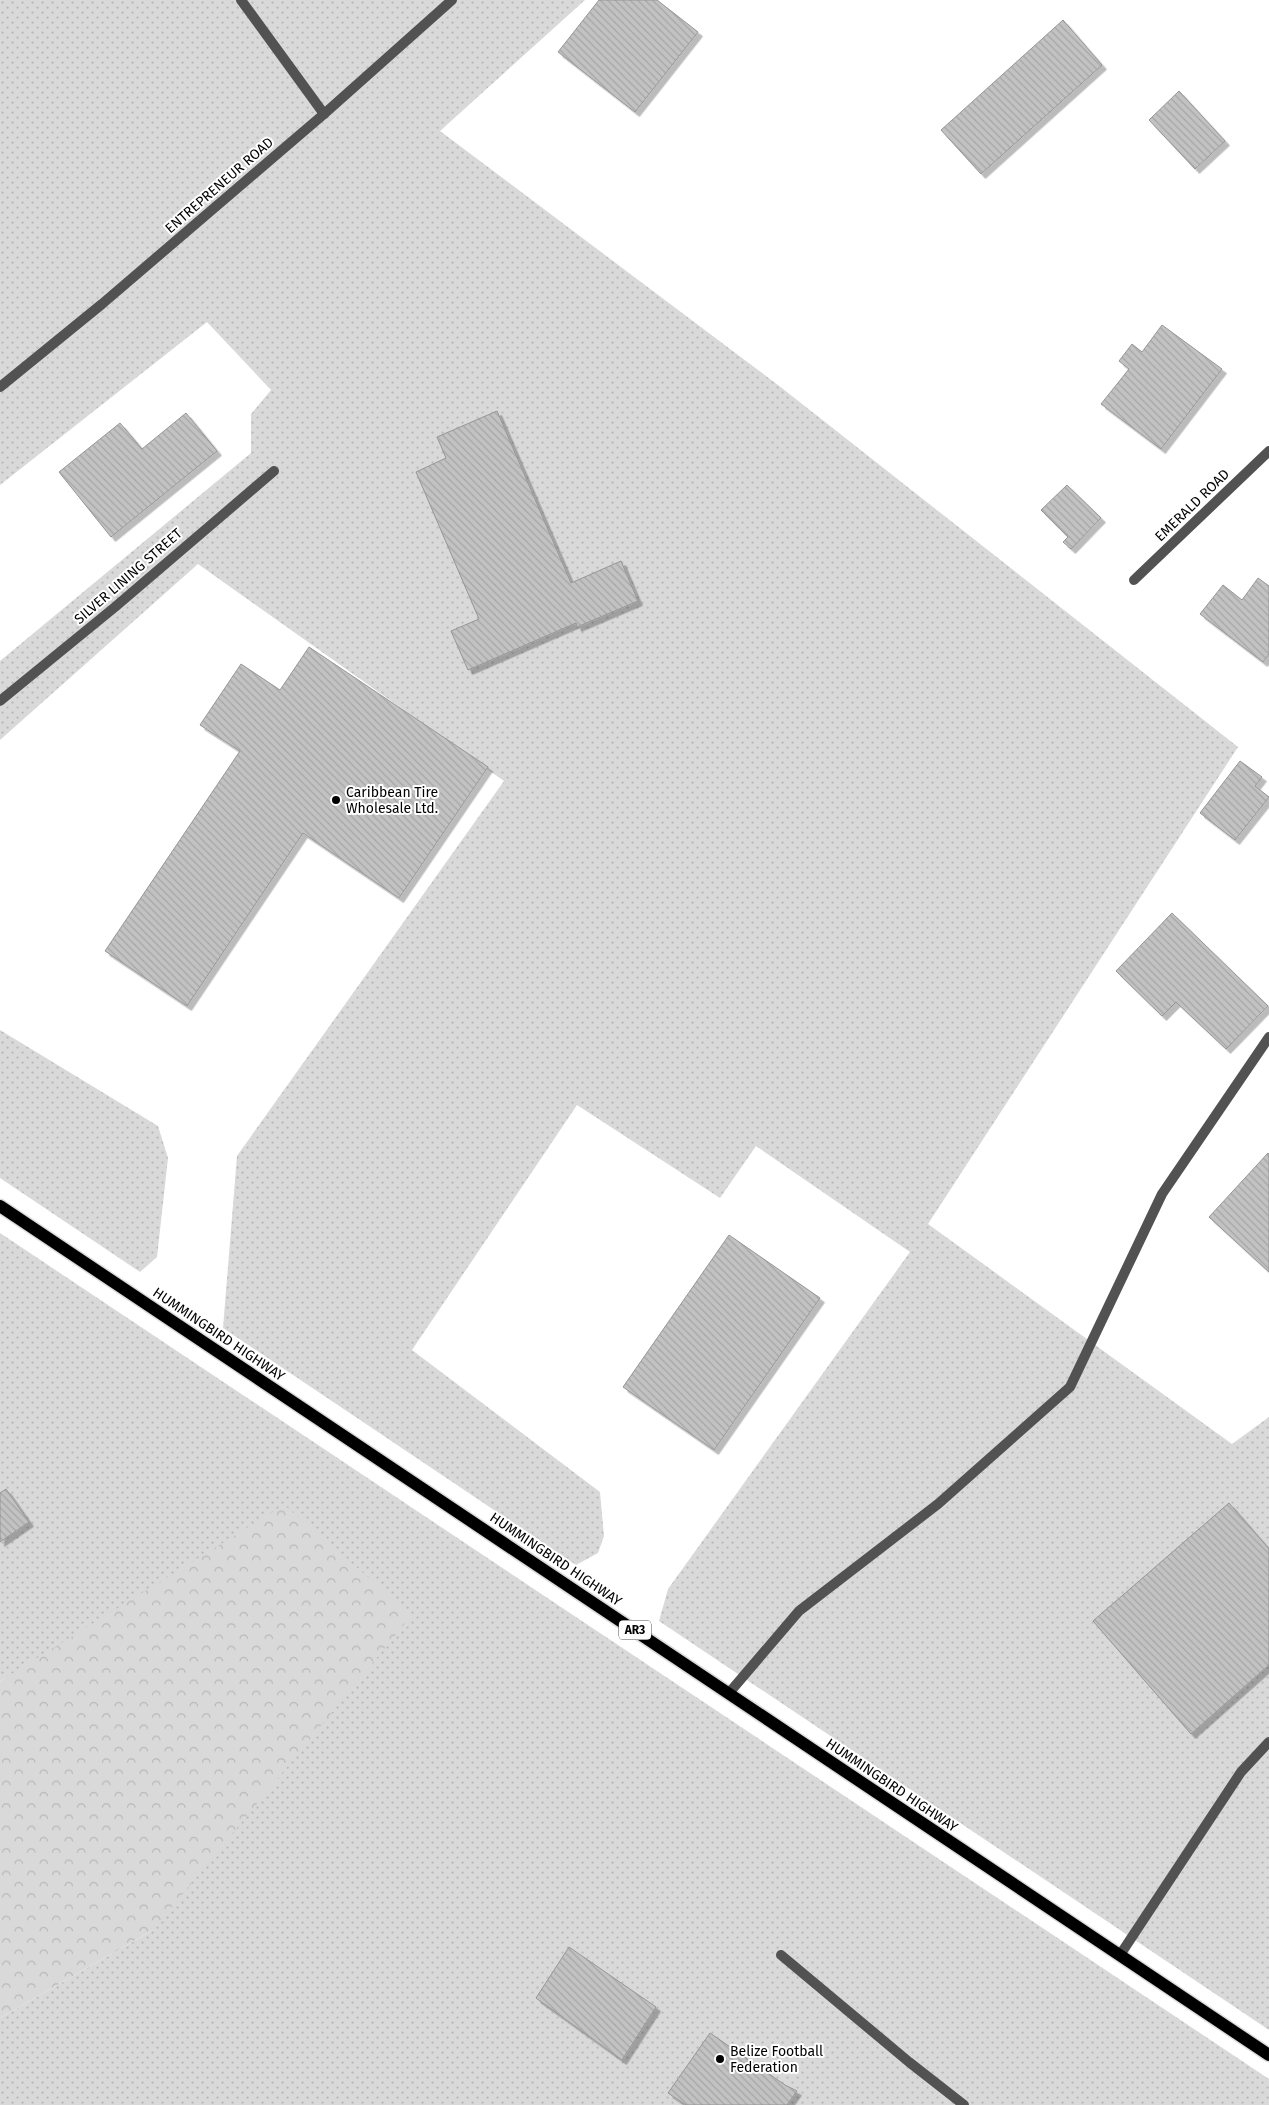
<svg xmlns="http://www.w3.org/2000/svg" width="1269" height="2105" viewBox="0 0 1269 2105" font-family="'Fira Sans',sans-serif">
	<defs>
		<pattern id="grass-dots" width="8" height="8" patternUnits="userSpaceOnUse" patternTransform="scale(1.25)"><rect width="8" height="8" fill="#d9d9d9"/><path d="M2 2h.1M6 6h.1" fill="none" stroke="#b8b8b8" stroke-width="1.8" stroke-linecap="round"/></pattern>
		<pattern id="forest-crowns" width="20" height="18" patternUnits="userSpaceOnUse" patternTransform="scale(1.25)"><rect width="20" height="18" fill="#d9d9d9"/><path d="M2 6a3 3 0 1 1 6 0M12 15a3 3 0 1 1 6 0" fill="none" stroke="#b8b8b8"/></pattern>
		<pattern id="building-back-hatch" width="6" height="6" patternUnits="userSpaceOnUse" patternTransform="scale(1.25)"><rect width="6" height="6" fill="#c2c2c2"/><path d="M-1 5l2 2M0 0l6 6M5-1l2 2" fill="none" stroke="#a5a5a5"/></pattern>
		<filter id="shadow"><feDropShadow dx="4.5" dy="4.5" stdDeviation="0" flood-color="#0004"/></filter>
	</defs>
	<rect width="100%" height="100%" fill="#fff"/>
	<g fill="url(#grass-dots)">
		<polygon points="0,0 585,0 440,131 778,385 1238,747 928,1224 1232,1444 1269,1417 1269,2030 659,1621 668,1589 910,1252 756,1146 720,1198 577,1105 412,1350 600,1492 604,1536 598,1553 576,1565 223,1328 237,1156 504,781 198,564 0,740 0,661 251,453 251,414 271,390 207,322 0,485"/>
		<polygon points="0,1030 158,1126 168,1158 157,1257 140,1272 0,1178"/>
		<polygon points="0,1233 1269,2079 1269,2105 0,2105 0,2018 153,1930 7,1677 0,1681"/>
	</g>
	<polygon fill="url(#forest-crowns)" points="284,1505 412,1615 153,1930 0,2018 0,1681"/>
	<g fill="url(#building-back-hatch)" stroke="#969696" filter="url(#shadow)">
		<polygon points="599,0 657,0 698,32 635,112 558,52"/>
		<polygon points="1063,20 1102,65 981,174 941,130"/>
		<polygon points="1179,91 1225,141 1195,169 1149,120"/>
		<polygon points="1162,325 1222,369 1161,449 1101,404 1129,369 1119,361 1132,344 1142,352"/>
		<polygon points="497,411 571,583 621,561 638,601 577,627 576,623 468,670 451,631 479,619 416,472 446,458 437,437"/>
		<polygon points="186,413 217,451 111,537 59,472 120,423 142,449"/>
		<polygon points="1067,485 1101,518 1071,549 1063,542 1068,537 1041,510"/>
		<polygon points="1258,578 1269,586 1269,654 1263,662 1200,614 1223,585 1242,600"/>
		<polygon points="309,647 488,767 399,898 303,833 187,1006 105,951 240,751 200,725 241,664 280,690"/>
		<polygon points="1240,761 1262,777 1255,786 1269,797 1235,840 1200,813"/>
		<polygon points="1172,913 1268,1006 1226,1049 1176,1002 1162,1016 1116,971"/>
		<polygon points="1268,1153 1269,1154 1269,1272 1209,1217"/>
		<polygon points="729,1235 820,1298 714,1450 623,1387"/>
		<polygon points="6,1489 29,1522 0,1542 0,1493"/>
		<polygon points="1229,1503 1269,1549 1269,1665 1191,1734 1093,1621"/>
		<polygon points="569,1947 656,2007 622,2060 536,1998"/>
		<polygon points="710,2033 785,2085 797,2091 787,2105 686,2105 668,2093"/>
	</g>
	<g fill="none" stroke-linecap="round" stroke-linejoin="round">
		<g stroke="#dbdbdb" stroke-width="15">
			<polyline id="primary" points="0,1206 1269,2055"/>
		</g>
		<g stroke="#525252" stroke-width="10">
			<polyline points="241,0 324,114"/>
			<polyline points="0,701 115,607 274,471"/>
			<polyline points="729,1693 799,1611 938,1504 1070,1387 1162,1194 1269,1037"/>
			<polyline points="781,1955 909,2062 964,2105"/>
			<polyline points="1120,1955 1241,1772 1269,1742"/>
		</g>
		<g stroke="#525252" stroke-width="10">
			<polyline points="0,387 102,304 324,114 452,0"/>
			<polyline points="1134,580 1269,451"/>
		</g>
		<use href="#primary" stroke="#000" stroke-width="12"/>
	</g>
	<g fill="#000" stroke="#fff" stroke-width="2">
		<circle cx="336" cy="800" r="5"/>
		<circle cx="720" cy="2059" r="5"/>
	</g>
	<g text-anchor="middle" stroke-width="4" stroke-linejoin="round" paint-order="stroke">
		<rect fill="#fff" stroke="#4c4c4c" stroke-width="1" x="619" y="1620.5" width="32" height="19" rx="4"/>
		<g font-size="12" font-weight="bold" fill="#000">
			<text x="635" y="1634">AR3</text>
		</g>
		<g font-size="14" fill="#000" stroke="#fff">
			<text transform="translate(219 185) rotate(-41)" y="5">ENTREPRENEUR ROAD</text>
			<text transform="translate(1192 505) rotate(-44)" y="5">EMERALD ROAD</text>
			<text transform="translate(128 576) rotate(-41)" y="5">SILVER LINING STREET</text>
			<text transform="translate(219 1334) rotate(34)" y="5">HUMMINGBIRD HIGHWAY</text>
			<text transform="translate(556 1559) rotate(34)" y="5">HUMMINGBIRD HIGHWAY</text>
			<text transform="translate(892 1785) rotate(34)" y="5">HUMMINGBIRD HIGHWAY</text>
		</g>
		<g font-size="14" fill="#000" stroke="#fff" text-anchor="start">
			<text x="346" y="797">Caribbean Tire<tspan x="346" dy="16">Wholesale Ltd.</tspan></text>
			<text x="730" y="2056">Belize Football<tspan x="730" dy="16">Federation</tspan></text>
		</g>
	</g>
</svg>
